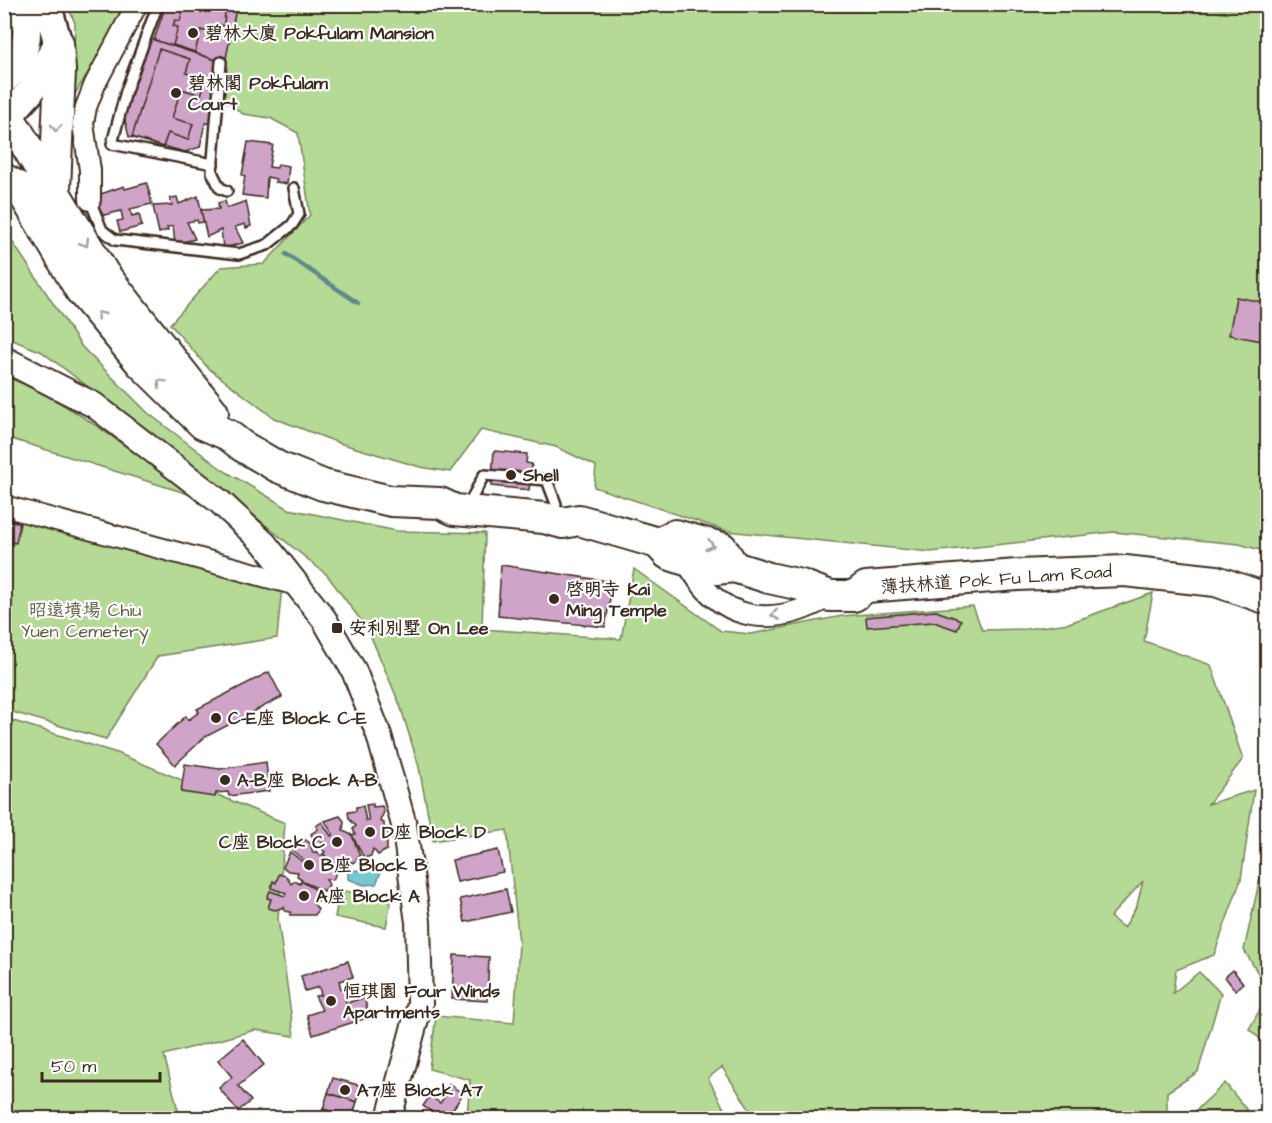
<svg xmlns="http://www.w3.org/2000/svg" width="1272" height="1123" viewBox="0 0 1272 1123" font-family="'Architects Daughter','LXGW WenKai TC',sans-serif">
	<rect width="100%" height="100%" fill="#fff"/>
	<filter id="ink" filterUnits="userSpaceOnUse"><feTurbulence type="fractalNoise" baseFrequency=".0167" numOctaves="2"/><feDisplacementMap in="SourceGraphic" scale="12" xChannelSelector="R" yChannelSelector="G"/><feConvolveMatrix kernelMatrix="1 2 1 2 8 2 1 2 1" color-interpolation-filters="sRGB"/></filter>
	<g filter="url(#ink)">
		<g fill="#b4da95" stroke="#78825a" stroke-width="1.5" fill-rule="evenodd">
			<polygon points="5,4 8,7 11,35 5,44"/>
			<path d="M67 5H128C113 39 89 67 72 100L75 23Z"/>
			<path d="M229 5H1267L1268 493C1263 511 1267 533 1267 552L1239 544 1113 532 931 552 727 531 594 487 596 466 556 447 481 430 450 472 420 467 339 443 274 418 208 368 170 324 221 267 264 264 310 215 298 133 270 118 243 114 224 100Z"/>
			<path d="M4 229 82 347 148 413 223 470 289 509 397 531 485 533 482 629 621 639 634 569 721 631 751 634 842 616 973 606 982 630 1026 629 1069 623 1153 593 1144 641 1211 665 1243 759 1208 804 1254 790 1241 879 1214 955 1176 970 1173 993 1199 972 1221 993 1198 1072 1167 1092V1118H755L722 1067 708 1078 729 1118H474L467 1116 470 1080 429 1069 436 1016 514 1023 519 943 507 830 433 841 419 767 400 705 368 630 327 575 199 471 42 352 5 337ZM1143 881 1137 905 1124 928 1110 917Z"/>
			<path d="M4 376C75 403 134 454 195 496L5 437Z"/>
			<polygon points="4,514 282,586 277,638 158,656 106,739 5,710"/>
			<polygon points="4,718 117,753 285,823 278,919 294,1036 255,1030 164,1055 180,1118 5,1118"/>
			<polygon points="1267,846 1267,988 1244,950"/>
			<polygon points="340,890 391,900 386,927 335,917"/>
			<polygon points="1267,997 1267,1045 1249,1029"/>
			<polygon points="1225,1083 1250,1114 1249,1118 1188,1118"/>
		</g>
		<polygon fill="#78c8d1" stroke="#608989" stroke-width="1.5" points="367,863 379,866 381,872 376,884 364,885 348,879 348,871 361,870"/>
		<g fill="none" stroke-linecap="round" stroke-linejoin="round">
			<polyline stroke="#608989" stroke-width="4.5" points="286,254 358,303"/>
		</g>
		<g fill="#cfa4c8" stroke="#3b2a1e" stroke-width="1.5">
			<polygon points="166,4 237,4 225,63 154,40"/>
			<polygon points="184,4 209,4 225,10 224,26 220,25 217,35 201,30 195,52 173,45 178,27 173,26 175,20 180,21"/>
			<polygon points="148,38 225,63 218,124 205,123 200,147 185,152 129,137 124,117"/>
			<polygon points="159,49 190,59 186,73 206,80 201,95 181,89 172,118 193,124 188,140 168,133 163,147 132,137"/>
			<polygon points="248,142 273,145 269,167 277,168 278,164 289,166 287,184 275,182 276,179 267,177 266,198 242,195 245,176 242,175"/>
			<polygon points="147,183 152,204 130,209 132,216 139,214 142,226 120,232 117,221 123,220 121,211 100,216 95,196 124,186 125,189"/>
			<polygon points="198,196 204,222 198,223 197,220 187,222 195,239 175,244 173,226 167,227 168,230 159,233 153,206 172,205 170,198 177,197 179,204"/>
			<polygon points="225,201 227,208 246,201 251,226 246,228 245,224 235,227 243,243 223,248 221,230 207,237 201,210 219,209 218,203"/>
			<polygon points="1236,297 1268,303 1268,342 1229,335"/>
			<polygon points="494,451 527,454 526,463 532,464 529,490 491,486"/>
			<polygon points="4,519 20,523 16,543 4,541"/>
			<polygon points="501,565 613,582 605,627 498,616"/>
			<polygon points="936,611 961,620 957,630 934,622 867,627 866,617"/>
			<polygon points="269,672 282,697 205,737 175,765 156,744 186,716 188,720 199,712 197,709"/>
			<polygon points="266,762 269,791 229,796 228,792 216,793 215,797 181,792 185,764 220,769"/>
			<polygon points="373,804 373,807 382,806 384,812 380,821 384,823 384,828 387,828 387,850 378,855 373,849 371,856 364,858 352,835 355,834 353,829 356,826 349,819 348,812 356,811 356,807 363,806 366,821 369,821 366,805"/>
			<polygon points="340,816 344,821 343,831 352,835 360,856 353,863 347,860 347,867 341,871 323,854 325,852 321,848 323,843 314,840 311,834 318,829 316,826 322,822 331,836 333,835 325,821"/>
			<polygon points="304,839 310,843 313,853 317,851 320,856 323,854 337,870 333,880 326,879 329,885 324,891 301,881 302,879 297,876 298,872 288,871 283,867 290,852 303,862 304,860 292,850 296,844 299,846"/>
			<polygon points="498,850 503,872 457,882 452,860"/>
			<polygon points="279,874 286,876 291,884 295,881 300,884 301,881 320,892 322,899 313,903 318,909 315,915 290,915 291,912 285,911 284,907 275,910 268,908 271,899 267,898 270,891 285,896 286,893 271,888 273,881 276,883"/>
			<polygon points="506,889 511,912 465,922 460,899"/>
			<polygon points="454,955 489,957 487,1001 452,999"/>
			<polygon points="348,961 353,977 339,981 341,989 345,988 346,1003 364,998 370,1017 313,1035 307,1015 322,1010 315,996 321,995 319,987 305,991 301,976"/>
			<polygon points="1233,970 1243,983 1235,990 1225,977"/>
			<polygon points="243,1039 264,1065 238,1086 251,1101 238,1111 219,1088 232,1077 218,1060"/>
			<polygon points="333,1078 362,1086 357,1102 328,1093"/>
			<polygon points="449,1084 463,1094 447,1118 430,1118 433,1113 423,1106 430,1096 440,1103 448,1092 444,1090"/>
			<polygon points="328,1093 357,1102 352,1118 323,1109"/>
			<polygon points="323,1109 352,1118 320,1118"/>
		</g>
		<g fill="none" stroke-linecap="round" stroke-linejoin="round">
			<g stroke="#3b2a1e" stroke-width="14">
				<g id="service">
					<polyline points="158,4 126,91 112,144 213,164"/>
					<polyline points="221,62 212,172 220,188 227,191"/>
					<polyline points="90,200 102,230 115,240 239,254 267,245 292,225 299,214 294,188"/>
					<polyline points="473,496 484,475 547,480 556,504"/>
				</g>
			</g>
			<g stroke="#3b2a1e" stroke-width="24">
				<g id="minor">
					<polyline points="90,200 90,170 83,124 86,107 95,84 137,4"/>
					<polyline points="4,506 297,585"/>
					<path d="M686 560C718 623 772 630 830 596"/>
				</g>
			</g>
			<g stroke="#3b2a1e" stroke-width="28">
				<polyline id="tertiary" points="4,359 94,405 220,502 264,543 324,619 354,671 379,735 404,825 418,922 420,1004 389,1118"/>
			</g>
			<g stroke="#3b2a1e" stroke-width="32">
				<g id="secondary">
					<path d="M4 80C26 60 32 32 22 4"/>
					<polyline points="4,121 30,92 58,43 47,4"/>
				</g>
			</g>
			<g stroke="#3b2a1e" stroke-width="34">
				<g id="primary">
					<polyline points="4,109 104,274 213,412"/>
					<polyline points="4,179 20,188 81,291 141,363 203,424 228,435 242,446 278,467 323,485 391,501 440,503 455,510 544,518 563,523 579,520 658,543 668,554 686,560 716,569 734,567 769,578 801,585 830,596 854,596 866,587 1017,575 1125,571 1216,581 1268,599"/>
					<polyline points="55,190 60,70 58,43"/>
					<polyline points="658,543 675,535 722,548 734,567"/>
				</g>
			</g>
			<use href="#service" stroke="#fff" stroke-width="9"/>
			<use href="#minor" stroke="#fff" stroke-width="20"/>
			<use href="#tertiary" stroke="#fff" stroke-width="24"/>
			<use href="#secondary" stroke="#fff" stroke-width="27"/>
			<use href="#primary" stroke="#fff" stroke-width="30"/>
		</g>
		<defs><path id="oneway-chevron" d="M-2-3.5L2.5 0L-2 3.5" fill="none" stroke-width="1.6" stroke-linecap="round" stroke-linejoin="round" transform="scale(1.5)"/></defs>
		<g stroke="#a79f9a">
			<use href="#oneway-chevron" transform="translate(56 128) rotate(93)"/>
			<use href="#oneway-chevron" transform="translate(85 243) rotate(59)"/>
			<use href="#oneway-chevron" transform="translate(100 315) rotate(-129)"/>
			<use href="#oneway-chevron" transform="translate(161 383) rotate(-135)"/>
			<use href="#oneway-chevron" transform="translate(710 545) rotate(16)"/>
			<use href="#oneway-chevron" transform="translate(775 615) rotate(170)"/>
		</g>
	</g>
	<g fill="#3b2a1e" stroke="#fff" stroke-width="2">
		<circle cx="193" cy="33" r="6"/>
		<circle cx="176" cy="93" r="6"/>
		<circle cx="511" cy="475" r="6"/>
		<circle cx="554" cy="599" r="6"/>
		<rect x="331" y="622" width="12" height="12" rx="3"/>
		<circle cx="216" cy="718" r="6"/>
		<circle cx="225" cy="780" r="6"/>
		<circle cx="370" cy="832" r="6"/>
		<circle cx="337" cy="842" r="6"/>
		<circle cx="309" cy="865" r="6"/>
		<circle cx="304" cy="896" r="6"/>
		<circle cx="331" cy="1001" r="6"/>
		<circle cx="345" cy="1090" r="6"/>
	</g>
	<g text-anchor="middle" stroke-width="4.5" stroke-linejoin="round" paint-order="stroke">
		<g font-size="18" font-weight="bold" fill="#3b2a1e" stroke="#fff" text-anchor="start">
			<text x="205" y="39">碧林大廈 Pokfulam Mansion</text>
			<text x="188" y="89">碧林閣 Pokfulam<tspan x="188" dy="21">Court</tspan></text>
			<text x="523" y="481">Shell</text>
			<text x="566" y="595">啓明寺 Kai<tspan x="566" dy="21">Ming Temple</tspan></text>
			<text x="349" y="634">安利別墅 On Lee</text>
			<text x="228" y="724">C-E座 Block C-E</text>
			<text x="237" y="786">A-B座 Block A-B</text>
			<text x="382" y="838">D座 Block D</text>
			<text x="325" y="848" text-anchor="end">C座 Block C</text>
			<text x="321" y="871">B座 Block B</text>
			<text x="316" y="902">A座 Block A</text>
			<text x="343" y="997">恒琪園 Four Winds<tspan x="343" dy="21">Apartments</tspan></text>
			<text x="357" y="1096">A7座 Block A7</text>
		</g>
		<g font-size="18" fill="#3b2a1e" stroke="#fff">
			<text transform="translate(996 579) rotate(-4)" y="6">薄扶林道 Pok Fu Lam Road</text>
		</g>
		<g font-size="18" fill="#5f5f42" stroke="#fff">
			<text x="85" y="616">昭遠墳場 Chiu<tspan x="85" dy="21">Yuen Cemetery</tspan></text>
		</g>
	</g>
	<rect width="1272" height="1123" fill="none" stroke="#fff" stroke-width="24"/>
	<rect x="12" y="12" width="1248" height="1099" fill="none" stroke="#3b2a1e" stroke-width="2" filter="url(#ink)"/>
	<path d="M42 1072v9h118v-9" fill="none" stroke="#3b2a1e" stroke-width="3"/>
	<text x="51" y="1072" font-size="18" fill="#3b2a1e" stroke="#ffffff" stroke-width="4.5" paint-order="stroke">50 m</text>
</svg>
